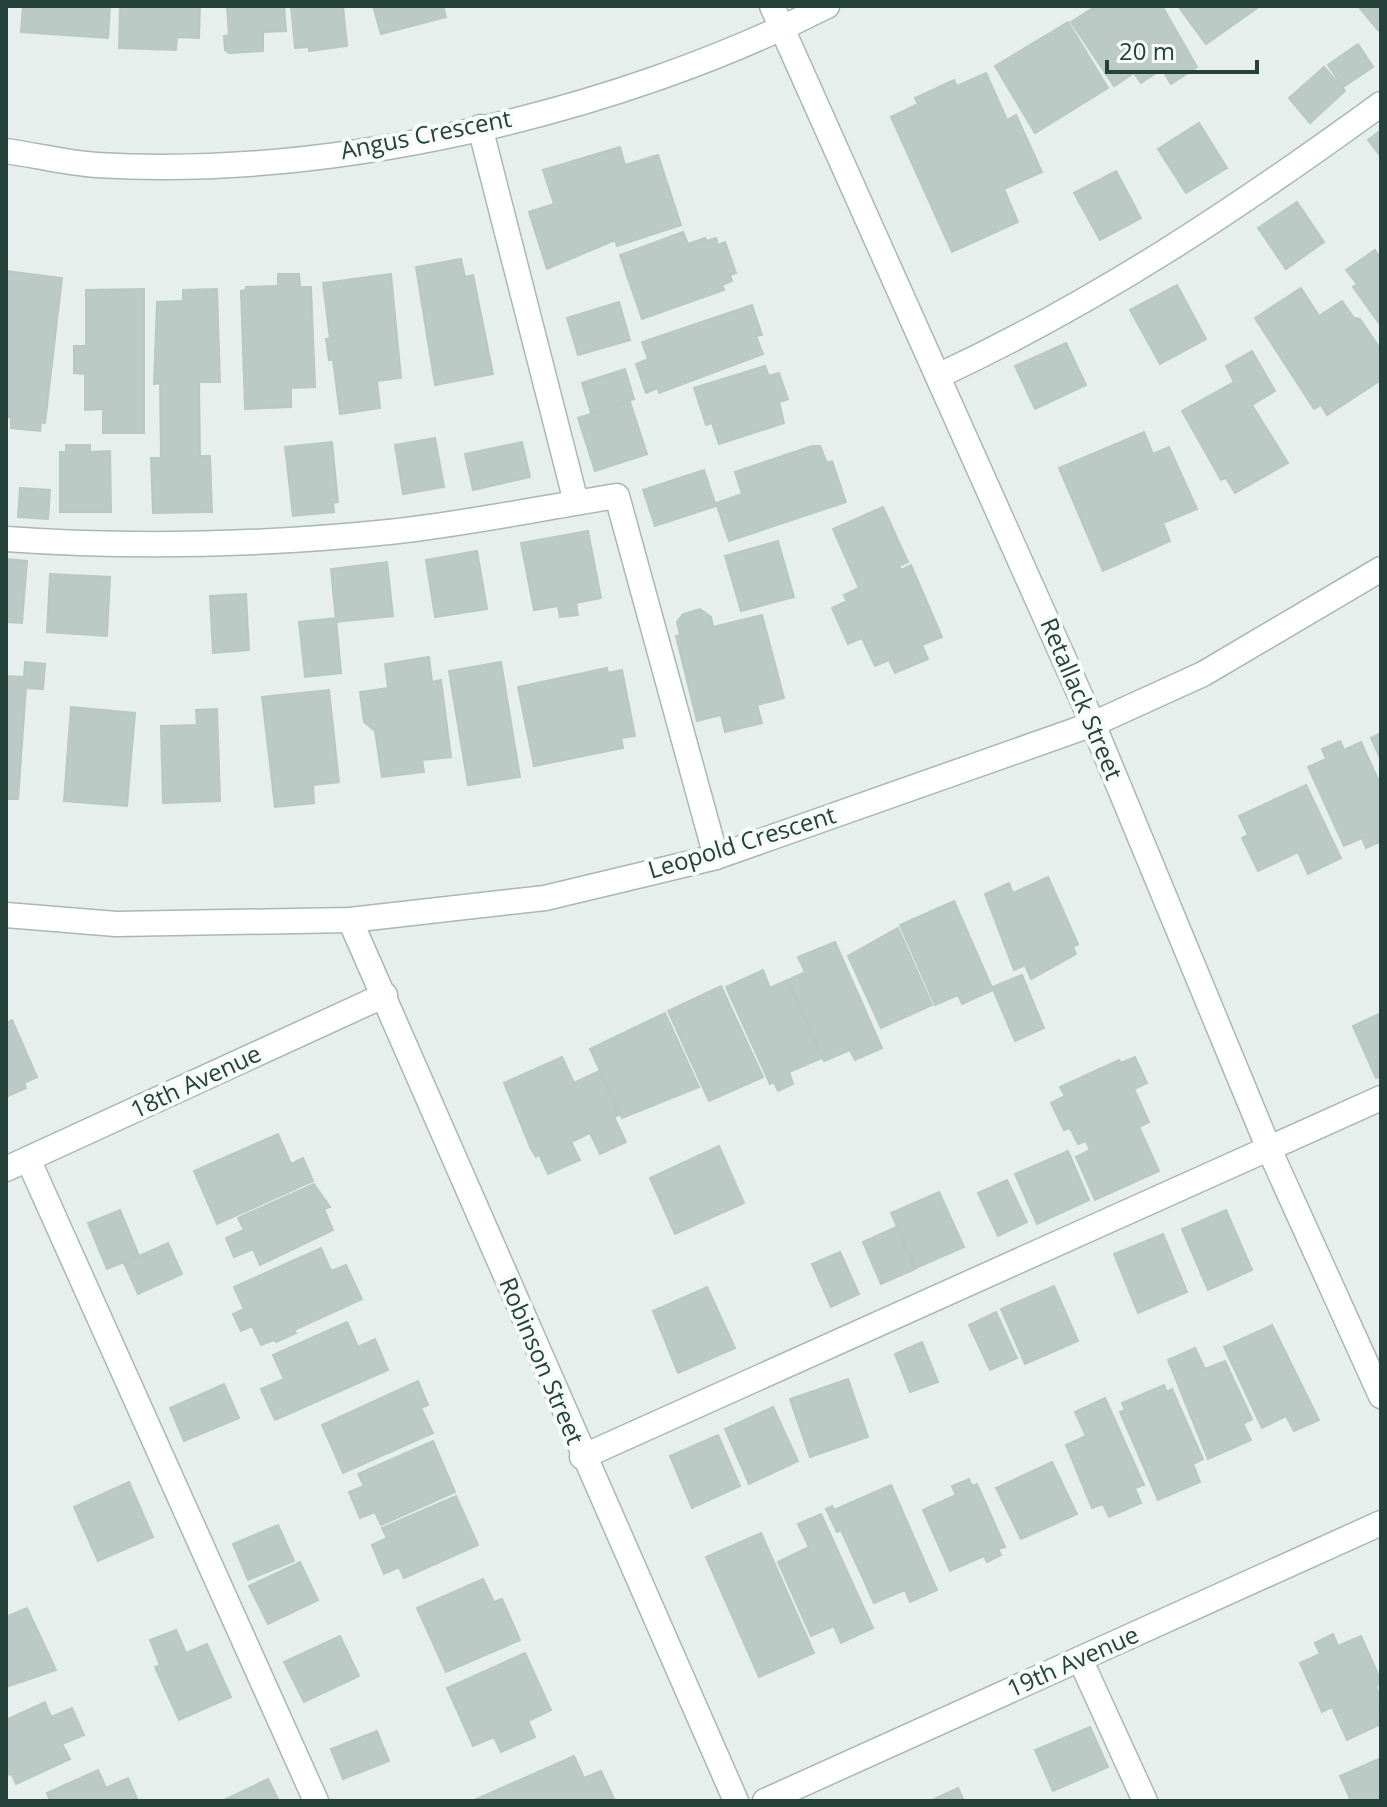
<svg xmlns="http://www.w3.org/2000/svg" width="1387" height="1807" viewBox="0 0 1387 1807" font-family="'Open Sans',sans-serif">
	<rect width="100%" height="100%" fill="#e6efeb"/>
	<g fill="#bbcac4" stroke="#b8c9c2" stroke-width="2">
		<polygon points="23,6 110,6 108,38 21,32"/>
		<polygon points="120,6 200,6 199,38 177,37 176,50 119,48"/>
		<polygon points="227,6 284,6 286,31 263,32 263,51 229,53 225,50 224,36 229,35"/>
		<polygon points="291,6 343,6 347,46 309,51 309,47 295,48"/>
		<polygon points="373,6 443,6 446,17 381,34"/>
		<polygon points="1096,6 1162,6 1197,67 1171,84 1162,69 1141,83 1134,73 1114,86 1071,22"/>
		<polygon points="1178,6 1260,6 1206,44"/>
		<polygon points="1358,6 1381,6 1381,27 1378,30"/>
		<polygon points="1068,22 1108,88 1035,133 995,66"/>
		<polygon points="1358,44 1373,67 1343,87 1328,65"/>
		<polygon points="1324,67 1345,91 1310,123 1289,98"/>
		<polygon points="986,73 1007,120 1016,115 1042,172 1004,189 1018,222 952,252 891,117 918,104 915,98 954,80 957,86"/>
		<polygon points="1199,123 1227,168 1186,193 1158,149"/>
		<polygon points="1381,130 1381,157 1368,140"/>
		<polygon points="620,147 625,165 658,155 681,225 617,246 615,240 547,269 529,212 554,204 543,170"/>
		<polygon points="1116,171 1141,218 1100,240 1074,193"/>
		<polygon points="1297,202 1324,242 1286,269 1258,228"/>
		<polygon points="683,232 688,244 705,238 707,241 716,238 718,245 725,242 736,273 730,275 732,281 722,285 724,290 642,319 620,255"/>
		<polygon points="1375,250 1381,259 1381,326 1353,287 1357,284 1346,270"/>
		<polygon points="461,259 465,277 473,275 493,374 435,385 416,267"/>
		<polygon points="6,271 62,278 45,423 41,422 40,431 11,428 11,417 6,417"/>
		<polygon points="278,274 299,274 300,287 311,287 315,387 291,388 291,407 245,409 241,291 246,290 246,287 278,286"/>
		<polygon points="391,274 401,378 377,381 380,408 340,414 333,360 329,360 326,339 330,339 323,283"/>
		<polygon points="1177,285 1206,339 1160,364 1130,310"/>
		<polygon points="1301,288 1319,316 1342,301 1354,318 1360,319 1381,350 1381,380 1327,415 1321,405 1314,409 1255,318"/>
		<polygon points="144,289 144,433 103,433 103,409 85,410 85,374 74,373 74,346 86,346 86,290"/>
		<polygon points="217,289 220,382 199,382 200,456 210,456 212,512 153,513 151,458 161,458 160,383 154,384 157,302 183,301 183,290"/>
		<polygon points="619,302 630,340 578,355 567,318"/>
		<polygon points="752,305 762,335 756,336 763,354 659,393 658,388 646,393 636,364 648,359 642,342"/>
		<polygon points="1066,343 1086,385 1035,409 1015,366"/>
		<polygon points="1252,351 1275,391 1252,405 1288,463 1235,493 1226,478 1221,480 1182,411 1234,382 1226,366"/>
		<polygon points="765,366 769,376 779,373 788,399 779,402 784,423 719,444 712,423 706,425 694,388"/>
		<polygon points="625,369 634,399 591,413 582,383"/>
		<polygon points="630,402 647,454 595,471 578,418"/>
		<polygon points="1144,432 1153,454 1169,447 1197,509 1163,523 1170,541 1103,571 1059,468"/>
		<polygon points="435,438 444,487 403,494 395,445"/>
		<polygon points="332,442 338,502 333,503 334,512 293,516 285,447"/>
		<polygon points="522,442 530,477 473,490 465,454"/>
		<polygon points="66,445 90,445 90,452 110,451 111,512 60,512 60,452 66,452"/>
		<polygon points="812,446 820,446 827,463 832,461 846,502 729,541 716,503 742,494 735,472"/>
		<polygon points="704,470 716,506 655,526 643,490"/>
		<polygon points="20,488 50,490 48,519 18,517"/>
		<polygon points="883,507 908,562 899,566 901,570 911,565 942,637 922,645 928,659 895,673 889,660 875,666 862,638 848,644 832,608 847,601 844,595 859,588 833,529"/>
		<polygon points="588,531 601,598 576,603 578,615 560,617 558,606 534,610 521,543"/>
		<polygon points="778,541 794,597 741,611 725,556"/>
		<polygon points="477,551 487,609 435,617 426,560"/>
		<polygon points="6,559 27,561 22,623 6,622"/>
		<polygon points="387,562 393,616 336,622 331,569"/>
		<polygon points="50,574 110,577 107,636 47,632"/>
		<polygon points="246,594 249,650 213,653 210,596"/>
		<polygon points="700,609 711,617 713,627 762,615 784,698 757,705 762,723 725,732 721,715 697,721 676,636 680,635 677,622 683,614"/>
		<polygon points="336,618 341,673 305,677 299,622"/>
		<polygon points="429,657 432,682 441,680 451,757 422,760 424,772 382,777 375,731 364,722 360,692 388,688 385,664"/>
		<polygon points="25,662 45,664 43,689 26,688 18,799 6,799 6,676 24,677"/>
		<polygon points="501,662 520,777 468,785 449,671"/>
		<polygon points="607,668 608,673 622,670 635,736 621,738 623,748 534,766 518,687"/>
		<polygon points="329,690 339,782 313,785 314,803 275,807 262,697"/>
		<polygon points="71,707 135,713 127,806 64,801"/>
		<polygon points="217,709 220,801 163,803 161,726 197,725 196,710"/>
		<polygon points="1381,733 1381,760 1371,738"/>
		<polygon points="1340,741 1344,750 1361,742 1381,786 1381,841 1366,848 1362,838 1344,846 1308,767 1326,759 1322,749"/>
		<polygon points="1306,785 1341,858 1308,874 1298,852 1258,871 1242,838 1248,835 1239,816"/>
		<polygon points="1048,877 1078,944 1073,947 1076,954 1031,979 1025,965 1014,970 985,894 1009,883 1013,893"/>
		<polygon points="954,901 993,990 962,1004 958,995 935,1005 900,925"/>
		<polygon points="898,928 932,1005 881,1028 848,956"/>
		<polygon points="835,942 882,1048 855,1060 850,1050 824,1061 788,980 805,972 798,957"/>
		<polygon points="763,970 770,988 787,980 822,1058 789,1072 793,1084 778,1091 774,1082 770,1084 726,987"/>
		<polygon points="1022,975 1044,1028 1015,1041 992,987"/>
		<polygon points="721,986 763,1077 709,1101 668,1011"/>
		<polygon points="665,1013 699,1087 622,1118 590,1049"/>
		<polygon points="1381,1013 1381,1076 1376,1078 1353,1026"/>
		<polygon points="12,1020 37,1077 24,1083 26,1088 6,1097 6,1023"/>
		<polygon points="562,1057 574,1083 599,1071 619,1115 614,1117 626,1142 600,1154 590,1133 571,1142 580,1160 548,1174 539,1154 536,1157 531,1149 504,1083"/>
		<polygon points="1135,1057 1147,1083 1134,1089 1149,1122 1139,1127 1159,1171 1095,1200 1076,1157 1090,1150 1086,1141 1078,1144 1070,1128 1064,1130 1051,1103 1065,1096 1060,1087 1119,1060 1121,1063"/>
		<polygon points="278,1134 291,1164 303,1158 313,1181 217,1224 194,1171"/>
		<polygon points="719,1146 744,1203 675,1234 650,1178"/>
		<polygon points="1068,1151 1089,1200 1037,1224 1015,1174"/>
		<polygon points="1007,1180 1027,1222 998,1236 978,1193"/>
		<polygon points="314,1184 330,1207 324,1209 333,1230 260,1265 253,1249 234,1257 226,1238 244,1230 238,1218"/>
		<polygon points="939,1192 964,1247 916,1268 891,1213"/>
		<polygon points="120,1210 139,1256 107,1269 88,1223"/>
		<polygon points="1226,1210 1252,1270 1208,1290 1182,1229"/>
		<polygon points="896,1227 915,1269 881,1284 863,1242"/>
		<polygon points="1163,1234 1187,1292 1138,1313 1114,1254"/>
		<polygon points="168,1243 182,1274 138,1294 124,1263"/>
		<polygon points="321,1248 331,1271 346,1265 362,1299 294,1330 296,1333 276,1342 274,1340 261,1345 252,1326 241,1331 233,1314 244,1309 234,1287"/>
		<polygon points="840,1252 859,1294 831,1307 812,1264"/>
		<polygon points="1054,1286 1078,1341 1025,1364 1001,1309"/>
		<polygon points="707,1287 735,1348 678,1373 653,1311"/>
		<polygon points="996,1312 1017,1358 990,1370 969,1325"/>
		<polygon points="347,1322 358,1347 375,1339 388,1370 275,1420 261,1389 284,1379 273,1355"/>
		<polygon points="1272,1325 1319,1420 1294,1431 1286,1416 1262,1428 1224,1347"/>
		<polygon points="922,1342 938,1382 910,1392 895,1354"/>
		<polygon points="1195,1348 1205,1369 1225,1361 1252,1419 1243,1424 1251,1440 1208,1459 1168,1360"/>
		<polygon points="848,1379 868,1437 810,1457 790,1399"/>
		<polygon points="418,1381 428,1405 421,1408 433,1433 343,1473 322,1425"/>
		<polygon points="224,1384 239,1418 184,1441 170,1408"/>
		<polygon points="1164,1385 1167,1392 1172,1389 1203,1459 1193,1464 1200,1482 1158,1500 1120,1412 1125,1410 1122,1403"/>
		<polygon points="1105,1398 1144,1485 1135,1488 1141,1503 1109,1517 1103,1504 1092,1508 1066,1445 1086,1436 1075,1412"/>
		<polygon points="773,1407 798,1461 749,1484 725,1429"/>
		<polygon points="718,1435 740,1486 692,1508 670,1456"/>
		<polygon points="433,1441 455,1492 381,1525 375,1512 360,1518 349,1492 364,1486 358,1474"/>
		<polygon points="1052,1462 1077,1514 1021,1539 996,1488"/>
		<polygon points="969,1479 972,1486 977,1484 1005,1547 998,1549 1001,1555 987,1562 984,1556 950,1571 923,1510 956,1495 952,1486"/>
		<polygon points="129,1482 153,1537 98,1561 74,1507"/>
		<polygon points="891,1485 937,1590 910,1602 905,1590 874,1603 841,1530 837,1532 826,1509 832,1506 834,1510"/>
		<polygon points="456,1496 478,1545 404,1578 399,1567 384,1574 372,1545 387,1538 382,1528"/>
		<polygon points="821,1514 873,1628 841,1643 834,1626 811,1636 778,1562 809,1547 798,1524"/>
		<polygon points="278,1525 294,1561 248,1580 233,1544"/>
		<polygon points="761,1533 814,1653 759,1677 706,1557"/>
		<polygon points="300,1562 318,1600 268,1624 249,1586"/>
		<polygon points="483,1579 494,1602 502,1599 520,1640 446,1672 417,1608"/>
		<polygon points="27,1608 56,1670 6,1687 6,1617"/>
		<polygon points="176,1630 186,1653 207,1644 231,1697 179,1720 155,1667 160,1665 150,1640"/>
		<polygon points="1333,1634 1338,1646 1361,1636 1381,1681 1376,1687 1381,1699 1378,1703 1381,1724 1347,1740 1332,1707 1322,1712 1300,1663 1320,1654 1315,1643"/>
		<polygon points="340,1636 359,1676 304,1702 284,1662"/>
		<polygon points="525,1653 551,1710 528,1721 535,1737 501,1752 494,1737 473,1746 447,1688"/>
		<polygon points="45,1702 51,1717 72,1708 84,1735 62,1744 70,1759 16,1784 12,1775 6,1774 6,1720"/>
		<polygon points="1090,1727 1108,1767 1053,1791 1035,1750"/>
		<polygon points="377,1731 389,1761 343,1779 331,1749"/>
		<polygon points="574,1756 584,1778 601,1771 615,1801 472,1801"/>
		<polygon points="1381,1758 1381,1801 1351,1801 1340,1776"/>
		<polygon points="98,1770 106,1788 128,1778 138,1801 50,1801 47,1793"/>
		<polygon points="268,1779 279,1801 222,1801"/>
		<polygon points="958,1788 964,1801 930,1801"/>
	</g>
	<g fill="none" stroke-linecap="round" stroke-linejoin="round">
		<g stroke="#a8b8b2" stroke-width="27">
			<g id="lane">
				<polyline points="480,127 576,502"/>
				<path d="M938 376C1099 301 1238 208 1381 104"/>
				<path d="M6 539C133 548 262 545 389 532 465 524 541 508 617 496L716 857"/>
				<polyline points="28,1159 316,1801"/>
				<polyline points="582,1457 1381,1098"/>
				<polyline points="1080,1659 1145,1801"/>
			</g>
		</g>
		<g stroke="#a8b8b2" stroke-width="27">
			<g id="street">
				<polyline points="772,6 1093,724 1269,1149 1381,1396"/>
				<path d="M6 151C35 155 66 163 96 165 332 179 617 113 827 6"/>
				<polyline points="6,915 116,924 350,920 545,898 716,857 1093,724 1203,674 1381,569"/>
				<polyline points="350,920 736,1801"/>
				<polyline points="6,1169 385,995"/>
				<polyline points="765,1801 1381,1523"/>
			</g>
		</g>
		<use href="#lane" stroke="#fff" stroke-width="24"/>
		<use href="#street" stroke="#fff" stroke-width="24"/>
	</g>
	<g text-anchor="middle" stroke-width="8" stroke-linejoin="round" paint-order="stroke">
		<g font-size="24" fill="#24423a" stroke="#f7fbf9">
			<text transform="translate(426 135) rotate(-11)" y="8">Angus Crescent</text>
			<text transform="translate(1081 699) rotate(67)" y="8">Retallack Street</text>
			<text transform="translate(742 843) rotate(-17)" y="8">Leopold Crescent</text>
			<text transform="translate(196 1082) rotate(-25)" y="8">18th Avenue</text>
			<text transform="translate(541 1361) rotate(67)" y="8">Robinson Street</text>
			<text transform="translate(1073 1662) rotate(-24)" y="8">19th Avenue</text>
		</g>
	</g>
	<rect width="1387" height="1807" fill="none" stroke="#24423a" stroke-width="16"/>
	<path d="M1107 60v12h150v-12" fill="none" stroke="#24423a" stroke-width="4"/>
	<text x="1119" y="60" font-size="24" fill="#24423a" stroke="#f7fbf9" stroke-width="6" paint-order="stroke">20 m</text>
</svg>
